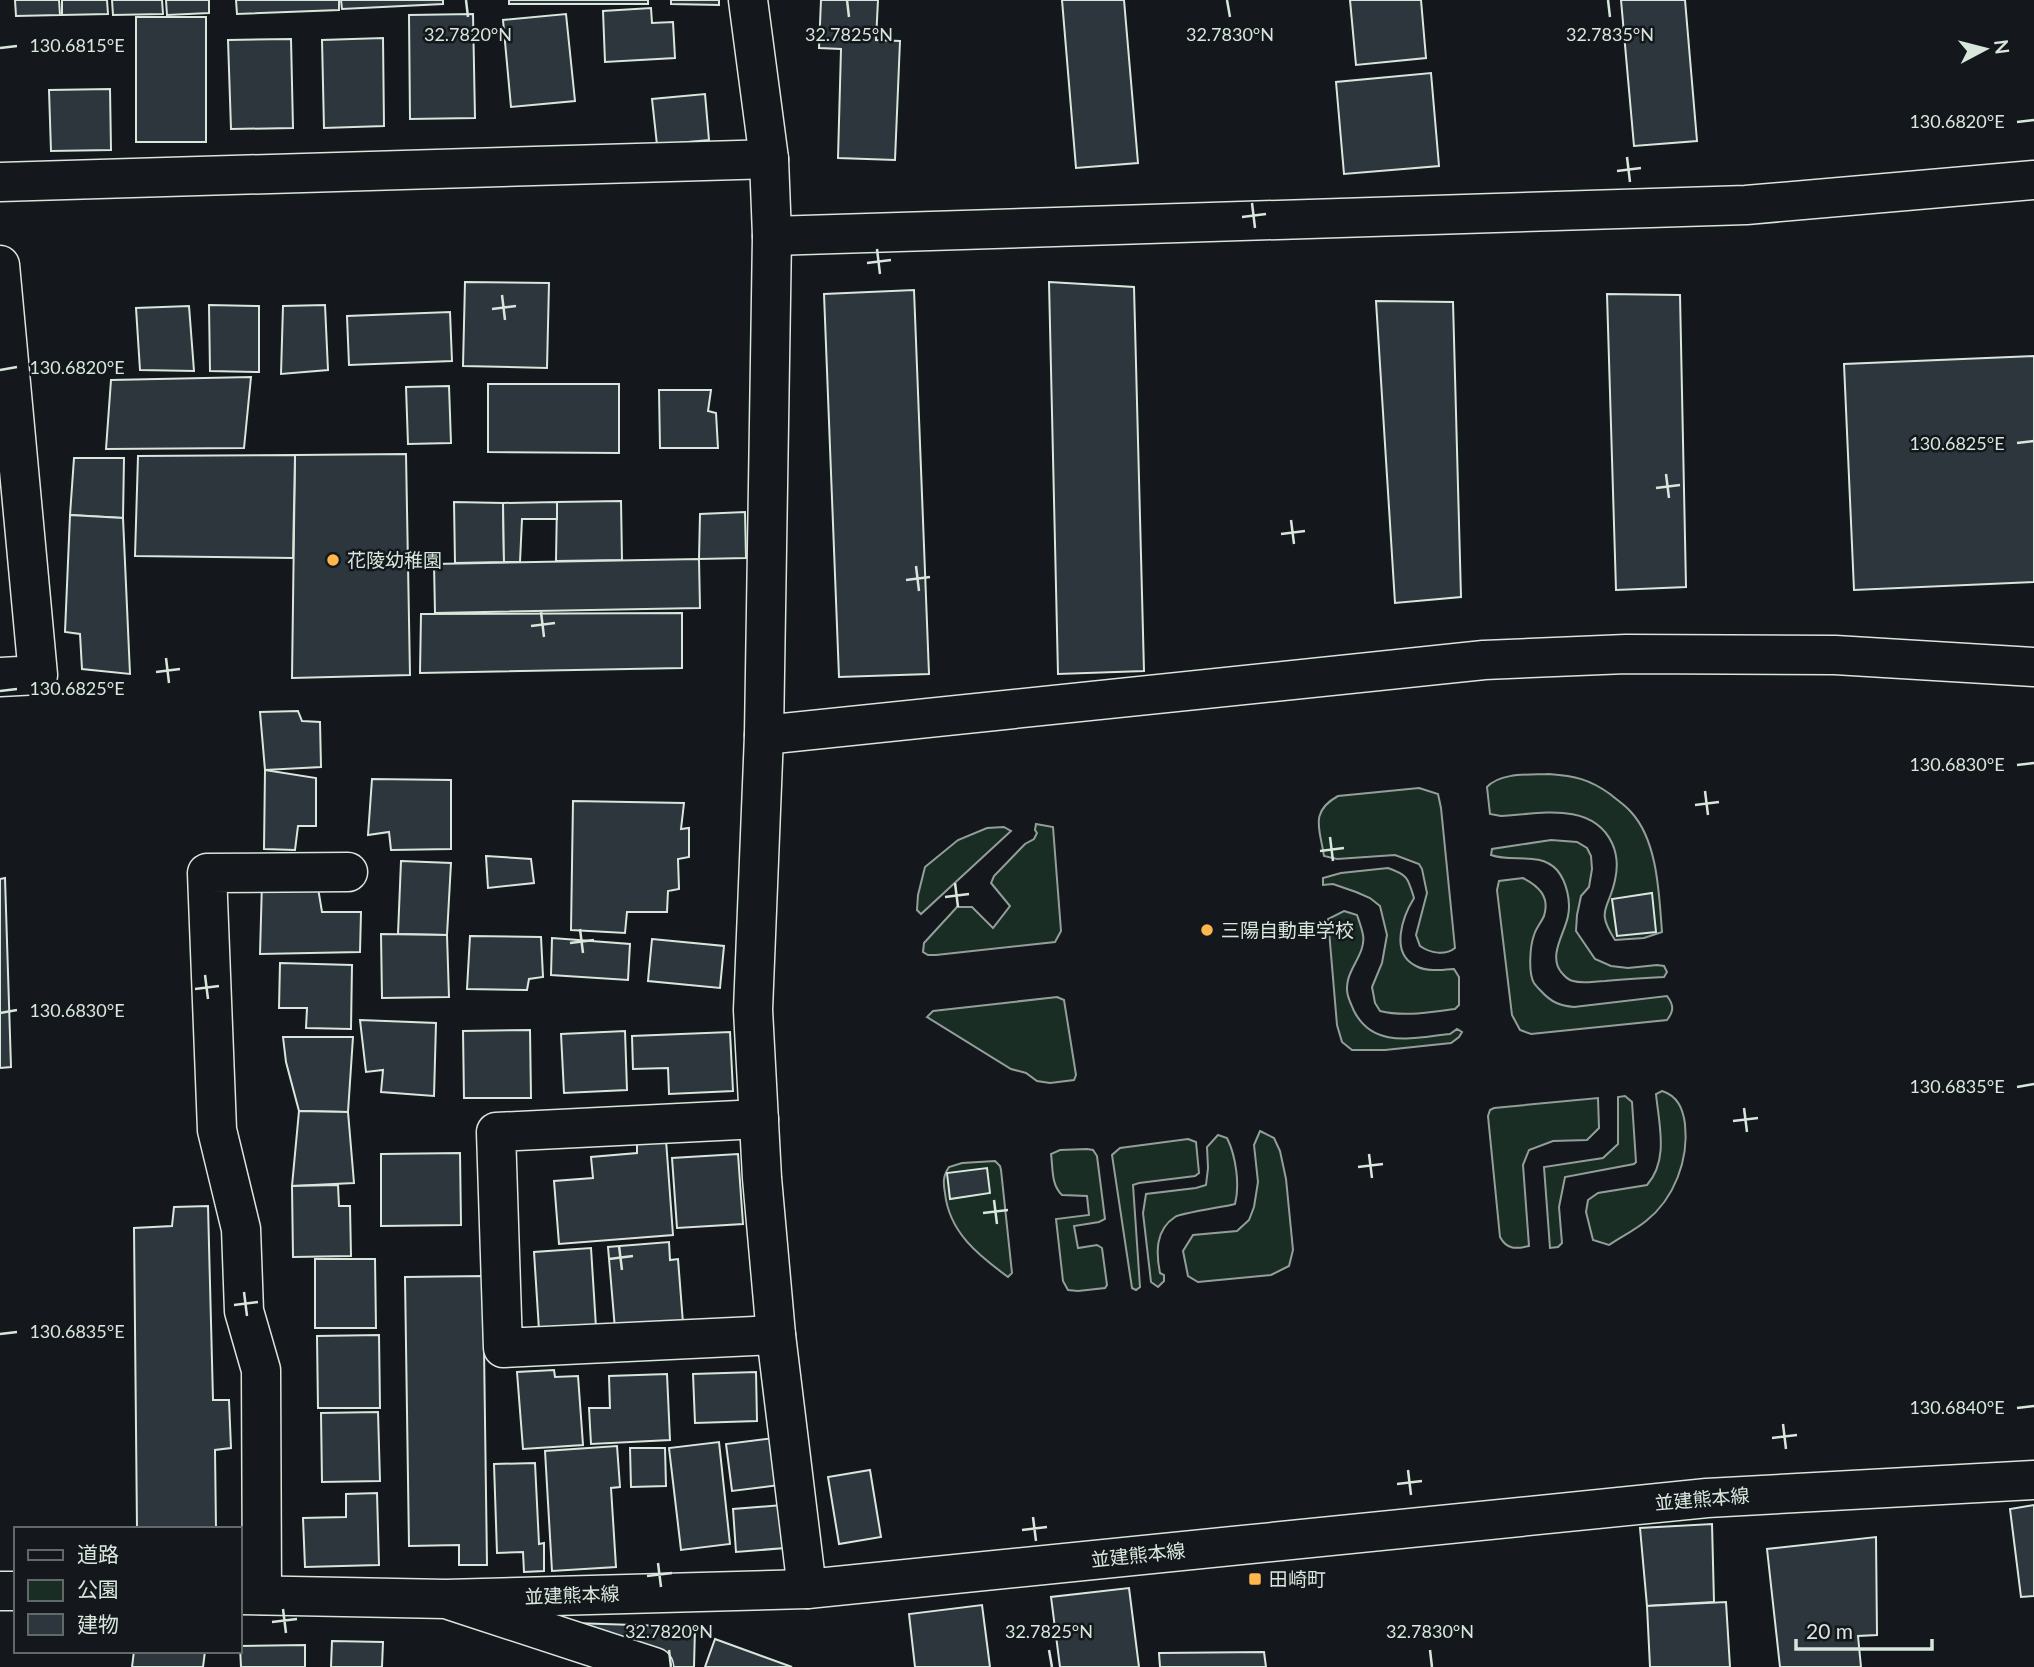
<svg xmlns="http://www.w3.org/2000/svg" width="2034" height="1667" viewBox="0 0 2034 1667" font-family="Lato,'Noto Sans JP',sans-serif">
	<rect width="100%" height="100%" fill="#14181c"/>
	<g fill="#1a2d24" stroke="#939e99" stroke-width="2">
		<path d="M1549 774C1575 776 1589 779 1610 794 1617 800 1625 805 1631 812 1658 841 1659 895 1662 932L1644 938 1615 940C1595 909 1609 910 1615 880 1618 867 1618 856 1612 843 1592 801 1539 814 1501 816L1490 814 1487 787C1501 772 1530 775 1549 774Z"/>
		<path d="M1419 788 1438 794 1441 808 1455 948C1445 956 1430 953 1420 946L1416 935 1427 893 1422 869 1419 864 1395 855 1337 859 1324 856C1320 829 1309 812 1338 796Z"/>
		<polygon points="1036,824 1053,827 1061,931 1055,942 936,955 928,955 923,952 924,943 957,907 972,907 993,928 1010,906 991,883 994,876 1025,844 1034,839 1037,833 1035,830"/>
		<polygon points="1004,827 1011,831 921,914 917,910 918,895 925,867 958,840 987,828"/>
		<path d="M1551 840 1577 842 1587 848 1591 856 1592 869 1589 887 1581 896 1577 915 1576 931 1595 959 1611 966 1628 968 1657 965 1664 966 1667 972 1664 977C1644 978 1625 979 1605 981 1595 981 1583 984 1573 981 1567 980 1565 976 1561 972 1548 955 1565 933 1568 916 1571 902 1567 882 1557 870 1539 851 1512 863 1491 855L1492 849Z"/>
		<path d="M1388 868C1408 875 1408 878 1414 898 1403 916 1389 953 1416 966 1427 972 1442 970 1454 969L1459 977V1005L1455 1009C1430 1012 1404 1017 1380 1011L1375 1003 1372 987 1382 963 1387 935 1380 906 1370 898 1356 892 1333 884 1323 885V878L1341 873Z"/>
		<path d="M1523 878C1539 886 1550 897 1544 916 1541 923 1536 928 1534 935 1530 946 1528 973 1534 983 1536 986 1539 989 1541 991 1551 1002 1560 1006 1574 1007L1667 996C1674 1005 1674 1011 1667 1020L1531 1034 1520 1030 1512 1015 1497 890 1499 881Z"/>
		<path d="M1344 911 1357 915C1359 921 1362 929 1363 935 1366 951 1351 966 1348 980 1345 993 1349 999 1354 1011 1374 1050 1415 1037 1450 1034L1457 1029 1462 1032 1459 1037 1451 1043 1385 1050H1352L1342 1042 1337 1025 1328 919Z"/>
		<polygon points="1057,997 1064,1000 1076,1075 1074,1080 1050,1083 1037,1081 1026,1073 1011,1069 927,1017 933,1011"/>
		<path d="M1662 1091C1678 1096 1683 1109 1685 1124 1689 1160 1674 1199 1646 1221 1635 1230 1621 1237 1609 1245L1593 1240 1586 1212 1588 1200 1598 1193 1647 1185C1669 1160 1659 1125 1656 1094Z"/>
		<polygon points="1625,1096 1632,1102 1636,1162 1634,1164 1565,1177 1559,1207 1562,1243 1558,1247 1550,1248 1544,1167 1603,1158 1618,1144 1618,1097"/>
		<path d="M1598 1098 1599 1128 1587 1140 1553 1141 1529 1150 1523 1165 1529 1246C1516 1249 1507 1250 1500 1237L1488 1116 1490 1110 1494 1108Z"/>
		<polygon points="1260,1131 1274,1138 1280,1151 1286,1179 1293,1250 1289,1266 1271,1275 1198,1282 1188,1276 1183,1251 1193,1235 1237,1231 1249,1220 1254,1207 1258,1182 1254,1145"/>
		<path d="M1218 1135 1227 1138C1236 1156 1240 1185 1235 1204 1224 1207 1181 1213 1175 1217 1155 1230 1156 1253 1160 1273L1164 1275V1281L1158 1287 1151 1282 1143 1213 1146 1194 1196 1188 1206 1185 1208 1168 1207 1147Z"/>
		<polygon points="1188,1139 1196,1142 1199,1173 1195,1176 1139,1183 1133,1185 1140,1287 1136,1290 1132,1288 1112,1155 1120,1148"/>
		<path d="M1087 1149 1093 1150 1097 1156 1105 1219 1099 1222 1074 1226 1078 1248 1097 1245 1102 1248 1107 1285 1105 1288 1078 1291 1068 1290 1063 1281 1056 1219 1089 1215 1087 1196 1062 1195C1051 1185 1053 1168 1051 1154L1060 1150Z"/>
		<path d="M995 1161 1000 1166 1001 1170 1012 1273 1008 1277C978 1255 949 1232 945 1193 943 1182 943 1176 949 1167L962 1163Z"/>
	</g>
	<g fill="#2c363c" stroke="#d8e6dc" stroke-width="2">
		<polygon points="15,0 59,0 60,15 16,16"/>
		<polygon points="62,0 107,0 108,14 62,15"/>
		<polygon points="112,0 162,0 163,14 113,15"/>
		<polygon points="166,0 209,0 209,13 167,15"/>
		<polygon points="236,0 339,0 339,10 237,14"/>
		<polygon points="341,0 443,0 443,4 342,9"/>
		<rect x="509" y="0" width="139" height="4"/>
		<polygon points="671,0 719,0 719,5 671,4"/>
		<polygon points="821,0 878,0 876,40 900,41 895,160 838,158 841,49 819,48"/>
		<polygon points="1062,0 1124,0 1138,163 1076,168"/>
		<polygon points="1350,0 1421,0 1426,58 1356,65"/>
		<polygon points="1621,0 1685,0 1697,141 1634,146"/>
		<polygon points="651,8 652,23 673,22 675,58 605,62 603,11"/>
		<polygon points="473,14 475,118 410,119 409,15"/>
		<polygon points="566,14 575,101 511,107 503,20"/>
		<rect x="136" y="17" width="70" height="125"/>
		<polygon points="383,38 384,126 324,128 322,40"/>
		<polygon points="291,39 293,128 231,129 228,40"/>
		<polygon points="1431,73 1439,166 1344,174 1336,82"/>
		<polygon points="110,89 111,150 51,151 49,90"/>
		<polygon points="705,94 709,140 657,145 652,99"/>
		<polygon points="465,282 549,283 547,368 463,366"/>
		<polygon points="1049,282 1134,287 1144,671 1058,674"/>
		<polygon points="914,290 929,674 839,677 824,294"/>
		<polygon points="1607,294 1680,295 1686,587 1616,590"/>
		<polygon points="1376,301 1453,302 1461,597 1395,603"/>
		<polygon points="209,305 259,306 259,372 210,371"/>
		<polygon points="325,305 328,370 281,374 283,306"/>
		<polygon points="189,306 194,371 140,370 136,308"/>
		<polygon points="450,312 452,361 349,365 347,316"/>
		<polygon points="2034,356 2034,582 1854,590 1844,364"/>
		<polygon points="251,377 244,448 106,449 111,380"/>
		<polygon points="488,384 619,384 619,453 488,452"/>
		<polygon points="449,386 451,443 408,444 406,387"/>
		<polygon points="659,390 711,390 708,411 716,413 718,448 660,448"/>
		<polygon points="406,454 410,675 292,678 295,455"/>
		<polygon points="295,455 293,558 135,556 138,456"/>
		<polygon points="74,458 124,458 123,518 70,515"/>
		<polygon points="621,501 622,560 556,561 557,502"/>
		<polygon points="454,502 503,503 504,562 455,563"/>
		<polygon points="557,502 557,519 522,519 520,562 504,562 503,503"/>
		<polygon points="745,512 746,558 699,559 700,514"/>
		<polygon points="70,515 123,518 130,674 82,669 80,634 65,632"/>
		<polygon points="699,559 700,608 435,613 434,564"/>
		<polygon points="682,613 682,668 420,673 421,614"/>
		<polygon points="298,711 302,721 320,722 321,767 265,770 260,712"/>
		<polygon points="265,770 316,778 316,826 298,826 295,850 264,849"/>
		<polygon points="372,779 451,780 451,849 391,850 389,832 368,835"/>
		<polygon points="573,801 684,803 681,829 689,828 689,857 678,859 679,889 668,891 667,912 627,912 625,933 571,930"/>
		<polygon points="486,856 531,859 534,883 488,888"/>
		<polygon points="401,861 451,863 447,935 398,934"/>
		<polygon points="5,878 11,1067 0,1068 0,879"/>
		<polygon points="262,882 317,882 322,912 361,912 360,952 260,954"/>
		<polygon points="1652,893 1656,932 1617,936 1612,899"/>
		<polygon points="381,934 447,935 449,997 382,998"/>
		<polygon points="470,936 541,937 543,977 529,979 527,990 467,989"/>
		<polygon points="552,938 630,944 628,980 551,975"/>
		<polygon points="652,939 724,946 720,988 648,981"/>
		<polygon points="280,963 352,965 351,1029 306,1028 307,1008 279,1008"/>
		<polygon points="360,1020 436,1023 434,1096 381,1092 383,1070 366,1072"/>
		<polygon points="530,1030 531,1098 464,1098 463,1031"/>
		<polygon points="625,1031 627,1090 564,1093 561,1034"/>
		<polygon points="730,1032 733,1091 669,1094 668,1068 633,1069 632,1036"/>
		<polygon points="283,1037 353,1037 348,1112 299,1111 286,1062"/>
		<polygon points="299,1111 348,1112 354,1183 292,1186"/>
		<polygon points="666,1140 673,1235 559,1244 554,1181 593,1178 591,1157 637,1153 637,1142"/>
		<polygon points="460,1153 461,1225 381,1226 381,1154"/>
		<polygon points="738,1154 743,1224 677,1228 672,1158"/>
		<polygon points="987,1168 990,1193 950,1199 947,1173"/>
		<polygon points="338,1185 339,1206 350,1206 351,1256 293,1257 292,1186"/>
		<polygon points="208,1206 213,1400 229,1400 231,1448 215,1450 216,1529 137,1529 134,1228 172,1226 174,1207"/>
		<polygon points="669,1242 670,1260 678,1259 683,1323 615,1329 608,1247"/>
		<polygon points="591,1248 596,1327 539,1330 534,1252"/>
		<polygon points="315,1259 375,1259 376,1328 315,1328"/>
		<polygon points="483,1276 487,1565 459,1565 459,1545 409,1546 405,1277"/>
		<polygon points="379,1335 380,1408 318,1408 317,1336"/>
		<polygon points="554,1370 555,1377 578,1376 583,1445 523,1449 517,1372"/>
		<polygon points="756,1372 757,1421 695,1423 693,1374"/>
		<polygon points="667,1374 670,1440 591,1444 589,1408 610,1408 609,1376"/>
		<polygon points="378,1412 380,1481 322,1482 321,1413"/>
		<polygon points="774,1438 780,1485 732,1491 726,1444"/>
		<polygon points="719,1442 730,1544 681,1550 669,1448"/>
		<polygon points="617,1446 620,1487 611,1488 616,1567 552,1571 545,1451"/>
		<polygon points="630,1448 665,1448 666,1486 631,1487"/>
		<polygon points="535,1463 539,1544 544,1543 544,1571 524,1572 523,1552 497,1553 494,1464"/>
		<polygon points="870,1470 881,1537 839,1544 828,1477"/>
		<polygon points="377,1493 379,1565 305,1567 303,1518 346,1517 346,1494"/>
		<polygon points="782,1505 785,1548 736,1552 733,1509"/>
		<polygon points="2034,1505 2034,1596 2021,1597 2010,1509"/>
		<polygon points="1712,1524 1714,1602 1647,1606 1640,1528"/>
		<polygon points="1876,1537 1877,1635 1858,1636 1861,1667 1780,1667 1767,1549"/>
		<polygon points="1129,1588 1139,1667 1060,1667 1051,1597"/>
		<polygon points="1726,1602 1730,1667 1650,1667 1647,1606"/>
		<polygon points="982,1605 990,1667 915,1667 909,1614"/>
		<polygon points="573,1623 695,1627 694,1667 623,1667"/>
		<polygon points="715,1639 792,1667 705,1667"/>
		<polygon points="332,1641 383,1642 382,1667 331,1667"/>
		<polygon points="305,1645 305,1667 241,1667 240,1646"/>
		<polygon points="134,1651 205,1651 203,1667 132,1667"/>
		<polygon points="1264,1652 1266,1667 1160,1667 1159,1653"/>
	</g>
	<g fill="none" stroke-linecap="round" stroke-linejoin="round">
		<g stroke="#d8e6dc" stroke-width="41">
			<g id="minor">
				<polyline points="748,0 769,159 772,236 764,735 753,1010 762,1178 776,1335 807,1589"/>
				<polyline points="0,182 769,159"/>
				<polyline points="772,236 1746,205 2034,180"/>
				<polyline points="0,265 38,675 0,677"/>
				<polyline points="764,735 1484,660 1626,654 1835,655 2034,667"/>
				<polyline points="759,1119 496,1132 503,1348 776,1335"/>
				<polyline points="262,1595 261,1370 244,1311 241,1229 217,1130 207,873 348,872"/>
				<polyline points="452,1601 654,1667"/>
			</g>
		</g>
		<g stroke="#d8e6dc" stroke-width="41">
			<g id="major">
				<polyline points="0,1591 16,1591"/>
				<polyline points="240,1595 446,1599 807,1589 1707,1498 2034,1480"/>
			</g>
		</g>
		<use href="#minor" stroke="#14181c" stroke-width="38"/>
		<use href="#major" stroke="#14181c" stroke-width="38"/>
	</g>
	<path fill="none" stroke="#d8e6dc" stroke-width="2.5" d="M466 0 468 17M847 0 849 17M1227 0 1230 17M1608 0 1610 17M0 48 17 46M2017 122 2034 120M1627 157 1630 182M1617 171 1641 168M1252 203 1255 228M1242 217 1266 214M877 249 880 274M867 263 891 260M502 295 505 320M492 309 516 306M0 370 17 367M2017 443 2034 441M1666 474 1669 498M1656 488 1680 485M1291 520 1294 544M1281 534 1305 531M916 566 919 591M906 580 930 577M541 612 544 637M531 626 555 623M166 658 169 683M156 672 180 669M0 691 17 689M2017 765 2034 763M1705 791 1708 815M1695 805 1719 802M1330 837 1333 861M1320 851 1344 848M955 883 958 907M945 897 969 894M580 929 583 953M570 943 594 940M205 975 208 999M195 989 219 986M0 1013 17 1010M2017 1087 2034 1084M1744 1108 1747 1132M1733 1121 1758 1118M1369 1154 1372 1178M1358 1167 1383 1164M994 1200 997 1224M983 1213 1008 1210M619 1246 622 1270M609 1259 633 1256M244 1292 247 1316M234 1305 258 1302M0 1334 17 1332M2017 1408 2034 1406M1783 1424 1786 1449M1772 1438 1797 1435M1408 1470 1411 1495M1397 1484 1422 1481M1033 1517 1036 1541M1022 1530 1047 1527M658 1563 661 1587M647 1576 672 1573M283 1609 286 1633M272 1622 297 1619M669 1650 671 1667M1049 1650 1052 1667M1430 1650 1432 1667"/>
	<g fill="#ffb74d" stroke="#14181c" stroke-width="2.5">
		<circle cx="333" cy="560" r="7"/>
		<circle cx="1207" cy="930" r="7"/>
		<rect x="1248" y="1572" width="14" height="14" rx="3.5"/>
	</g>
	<g text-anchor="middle" stroke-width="5" stroke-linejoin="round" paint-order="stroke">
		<g font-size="19" fill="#d8e6dc" stroke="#14181c" text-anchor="start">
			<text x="347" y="567">花陵幼稚園</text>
			<text x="1221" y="937">三陽自動車学校</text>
			<text x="1269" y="1586">田崎町</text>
		</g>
		<g font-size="19" fill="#d8e6dc" stroke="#14181c">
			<text transform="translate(1702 1499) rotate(-5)" y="7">並建熊本線</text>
			<text transform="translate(1138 1555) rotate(-6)" y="7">並建熊本線</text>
			<text transform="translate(572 1595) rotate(-2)" y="7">並建熊本線</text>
		</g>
	</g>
	<g font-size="18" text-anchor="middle" fill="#d8e6dc" stroke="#14181c" stroke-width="5" stroke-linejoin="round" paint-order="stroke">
		<text x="468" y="41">32.7820°N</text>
		<text x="849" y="41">32.7825°N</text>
		<text x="1230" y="41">32.7830°N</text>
		<text x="1610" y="41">32.7835°N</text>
		<text x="77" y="52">130.6815°E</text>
		<text x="1957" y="128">130.6820°E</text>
		<text x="77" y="374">130.6820°E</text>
		<text x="1957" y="450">130.6825°E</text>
		<text x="77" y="695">130.6825°E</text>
		<text x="1957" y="771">130.6830°E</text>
		<text x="77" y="1017">130.6830°E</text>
		<text x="1957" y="1093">130.6835°E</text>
		<text x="77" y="1338">130.6835°E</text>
		<text x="1957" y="1414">130.6840°E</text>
		<text x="669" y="1638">32.7820°N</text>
		<text x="1049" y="1638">32.7825°N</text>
		<text x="1430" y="1638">32.7830°N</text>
	</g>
	<rect x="14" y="1527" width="228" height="126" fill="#14181c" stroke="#626a69" stroke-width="2"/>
	<rect x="28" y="1550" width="35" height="10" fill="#14181c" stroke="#626a69" stroke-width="2"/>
	<text x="77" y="1562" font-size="21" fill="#d8e6dc">道路</text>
	<rect x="28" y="1580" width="35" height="21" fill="#1a2d24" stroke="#626a69" stroke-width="2"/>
	<text x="77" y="1597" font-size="21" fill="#d8e6dc">公園</text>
	<rect x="28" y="1614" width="35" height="21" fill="#2c363c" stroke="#626a69" stroke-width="2"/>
	<text x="77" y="1632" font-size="21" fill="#d8e6dc">建物</text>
	<g transform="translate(1985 49) rotate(83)" stroke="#14181c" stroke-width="5" paint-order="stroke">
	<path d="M0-5L12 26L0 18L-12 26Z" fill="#d8e6dc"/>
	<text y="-10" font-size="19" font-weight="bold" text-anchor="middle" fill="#d8e6dc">N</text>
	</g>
	<path d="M1796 1639v10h136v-10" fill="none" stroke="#d8e6dc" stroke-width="3.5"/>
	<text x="1806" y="1639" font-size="21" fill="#d8e6dc" stroke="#14181c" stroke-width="5" paint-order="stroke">20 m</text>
</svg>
